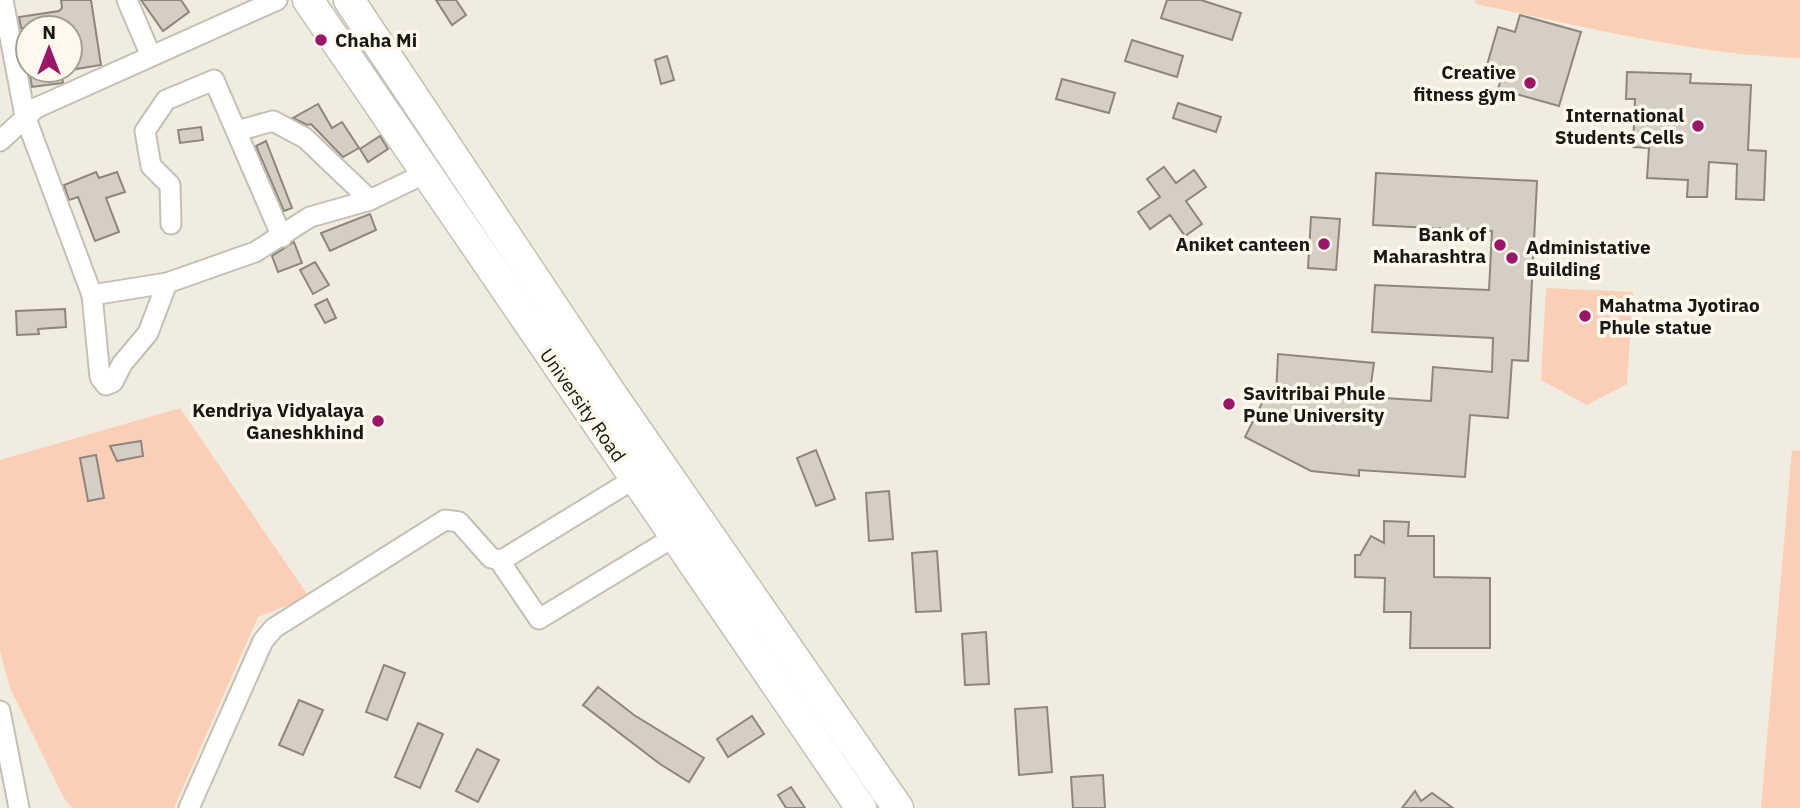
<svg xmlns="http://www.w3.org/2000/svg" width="1800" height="808" viewBox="0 0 1800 808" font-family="'IBM Plex Sans',sans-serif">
	<rect width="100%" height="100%" fill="#f0ecdf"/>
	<g fill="#fbcfb6">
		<path d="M1475 0H1800V58C1691 54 1582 26 1476 4Z"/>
		<polygon points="1546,288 1633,292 1627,384 1587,405 1541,380"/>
		<polygon points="180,408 309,597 258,617 174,808 72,808 64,798 10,688 0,651 0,460"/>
		<polygon points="1792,450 1800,451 1800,808 1761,808"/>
	</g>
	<g fill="#d7cec3" stroke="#8e857c" stroke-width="2">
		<polygon points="61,0 91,0 101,65 70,70 70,28 21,28 19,17 59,11 62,8"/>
		<polygon points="141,0 181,0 189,12 163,31"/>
		<polygon points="436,0 456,0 466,15 452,25"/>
		<polygon points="1167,0 1201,0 1241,13 1232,40 1161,18"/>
		<polygon points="1520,15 1581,32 1559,106 1498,89 1504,70 1487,65 1498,27 1515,32"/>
		<polygon points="1132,40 1183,56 1177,77 1125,61"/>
		<polygon points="667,56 674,80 661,84 655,60"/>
		<polygon points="29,70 61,70 63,83 32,87"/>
		<polygon points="1627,72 1691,74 1690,83 1751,85 1748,150 1766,151 1764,200 1736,199 1737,164 1709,162 1707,197 1687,197 1688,180 1647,178 1649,148 1633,147 1635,99 1626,99"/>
		<polygon points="1062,79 1115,93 1109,113 1056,99"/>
		<polygon points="1178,103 1221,117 1216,132 1173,118"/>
		<polygon points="318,104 332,128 342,122 359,148 343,157 311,124 307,125 293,118"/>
		<polygon points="201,127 203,140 180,143 178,130"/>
		<polygon points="380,136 388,149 368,162 360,149"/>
		<polygon points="266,141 292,208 284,211 256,146"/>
		<polygon points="1164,167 1176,183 1194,170 1206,187 1186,201 1202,224 1185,236 1170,215 1150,229 1138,212 1160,197 1147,179"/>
		<polygon points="96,172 99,178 117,172 125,192 106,198 119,232 95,241 78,197 69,200 64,185"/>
		<polygon points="1376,173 1537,181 1528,361 1512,360 1508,418 1470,415 1465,477 1359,470 1359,476 1311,471 1245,437 1263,401 1276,396 1278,354 1374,363 1369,397 1431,401 1433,367 1492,372 1493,338 1372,332 1375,285 1489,290 1492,231 1373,225"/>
		<polygon points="370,214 376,230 330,251 321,233"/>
		<polygon points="1311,217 1340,219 1336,270 1308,268"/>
		<polygon points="294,242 302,263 278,272 272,256"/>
		<polygon points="315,262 329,285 313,294 300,270"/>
		<polygon points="327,299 336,318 325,323 315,305"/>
		<polygon points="65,309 66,327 38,329 39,334 17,335 16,311"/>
		<polygon points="141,441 143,456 117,461 110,446"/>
		<polygon points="816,450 835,499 816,506 797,458"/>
		<polygon points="96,455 104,498 88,501 80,458"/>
		<polygon points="889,491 893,539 869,541 866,493"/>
		<polygon points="1384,521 1409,522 1408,536 1434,536 1434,577 1490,578 1490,648 1410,648 1411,612 1384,612 1385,578 1355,577 1355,555 1360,555 1371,536 1384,543"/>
		<polygon points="937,551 941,611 916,612 912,553"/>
		<polygon points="986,632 989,684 965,685 962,634"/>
		<polygon points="384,665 405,673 387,720 366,712"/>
		<polygon points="598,687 634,715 704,758 689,782 660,764 583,705"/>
		<polygon points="299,700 323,710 303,755 279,745"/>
		<polygon points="1047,707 1052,772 1019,775 1015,709"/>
		<polygon points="752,716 764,734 728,757 717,739"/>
		<polygon points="418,723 443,734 420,788 395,777"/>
		<polygon points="477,749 499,760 478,802 456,791"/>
		<polygon points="1103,775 1105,808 1073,808 1071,777"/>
		<polygon points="791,787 805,808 786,808 778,795"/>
		<polygon points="1415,791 1421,801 1432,793 1453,808 1402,808"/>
	</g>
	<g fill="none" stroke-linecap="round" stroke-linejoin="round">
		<g stroke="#c4c0b4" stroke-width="23">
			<g id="minor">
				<polyline points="3,0 25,116 92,295 167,283 255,252 310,217 370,200 424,174"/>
				<polyline points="127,0 151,56"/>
				<polyline points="237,131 273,121 305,138 370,200"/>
				<polyline points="0,141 36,108 277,0"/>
				<polyline points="171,224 170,185 151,166 145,131 166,100 214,80 282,237"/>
				<polyline points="92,295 100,377 106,385 113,382 122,364 148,333 167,283"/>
				<polyline points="499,560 539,619 674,537"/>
				<polyline points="0,711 19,808"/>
				<polyline points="189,808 263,641 274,628 445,520 459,522 491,558 502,560 634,479"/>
			</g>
		</g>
		<g stroke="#c4c0b4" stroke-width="33">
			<g id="primary">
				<polyline points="308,0 861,808"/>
				<polyline points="349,0 610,392 898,808"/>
			</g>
		</g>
		<use href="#minor" stroke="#fff" stroke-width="19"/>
		<use href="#primary" stroke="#fff" stroke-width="30"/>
	</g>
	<g fill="#9b1669" stroke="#fef9ec" stroke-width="2.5">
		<circle cx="321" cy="40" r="7"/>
		<circle cx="1530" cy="83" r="7"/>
		<circle cx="1698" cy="126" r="7"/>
		<circle cx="1324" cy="244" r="7"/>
		<circle cx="1500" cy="245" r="7"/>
		<circle cx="1512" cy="258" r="7"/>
		<circle cx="1585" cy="316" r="7"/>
		<circle cx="1229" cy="404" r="7"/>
		<circle cx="378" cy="421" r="7"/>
	</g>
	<g text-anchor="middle" stroke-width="7" stroke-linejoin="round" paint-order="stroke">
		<g font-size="19" font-weight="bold" fill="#191713" stroke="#fef9ec" text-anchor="end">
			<text x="335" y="47" text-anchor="start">Chaha Mi</text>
			<text x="1516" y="79">Creative<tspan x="1516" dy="22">fitness gym</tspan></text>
			<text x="1684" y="122">International<tspan x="1684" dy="22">Students Cells</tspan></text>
			<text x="1486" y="241">Bank of<tspan x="1486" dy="22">Maharashtra</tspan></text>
			<text x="1310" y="251">Aniket canteen</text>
			<text x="1526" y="254" text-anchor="start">Administative<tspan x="1526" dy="22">Building</tspan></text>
			<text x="1599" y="312" text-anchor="start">Mahatma Jyotirao<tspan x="1599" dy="22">Phule statue</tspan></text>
			<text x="1243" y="400" text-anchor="start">Savitribai Phule<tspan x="1243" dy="22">Pune University</tspan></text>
			<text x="364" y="417">Kendriya Vidyalaya<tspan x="364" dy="22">Ganeshkhind</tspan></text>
		</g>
		<g font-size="19" fill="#191713" stroke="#fef9ec">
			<text transform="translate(583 405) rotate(55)" y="7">University Road</text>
		</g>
	</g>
	<g transform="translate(49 49)"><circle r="33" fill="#fef9ec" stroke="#a29f95" stroke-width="2"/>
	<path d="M0-5L12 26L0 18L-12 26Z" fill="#9b1669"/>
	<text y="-10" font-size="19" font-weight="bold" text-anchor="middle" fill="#191713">N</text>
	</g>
</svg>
